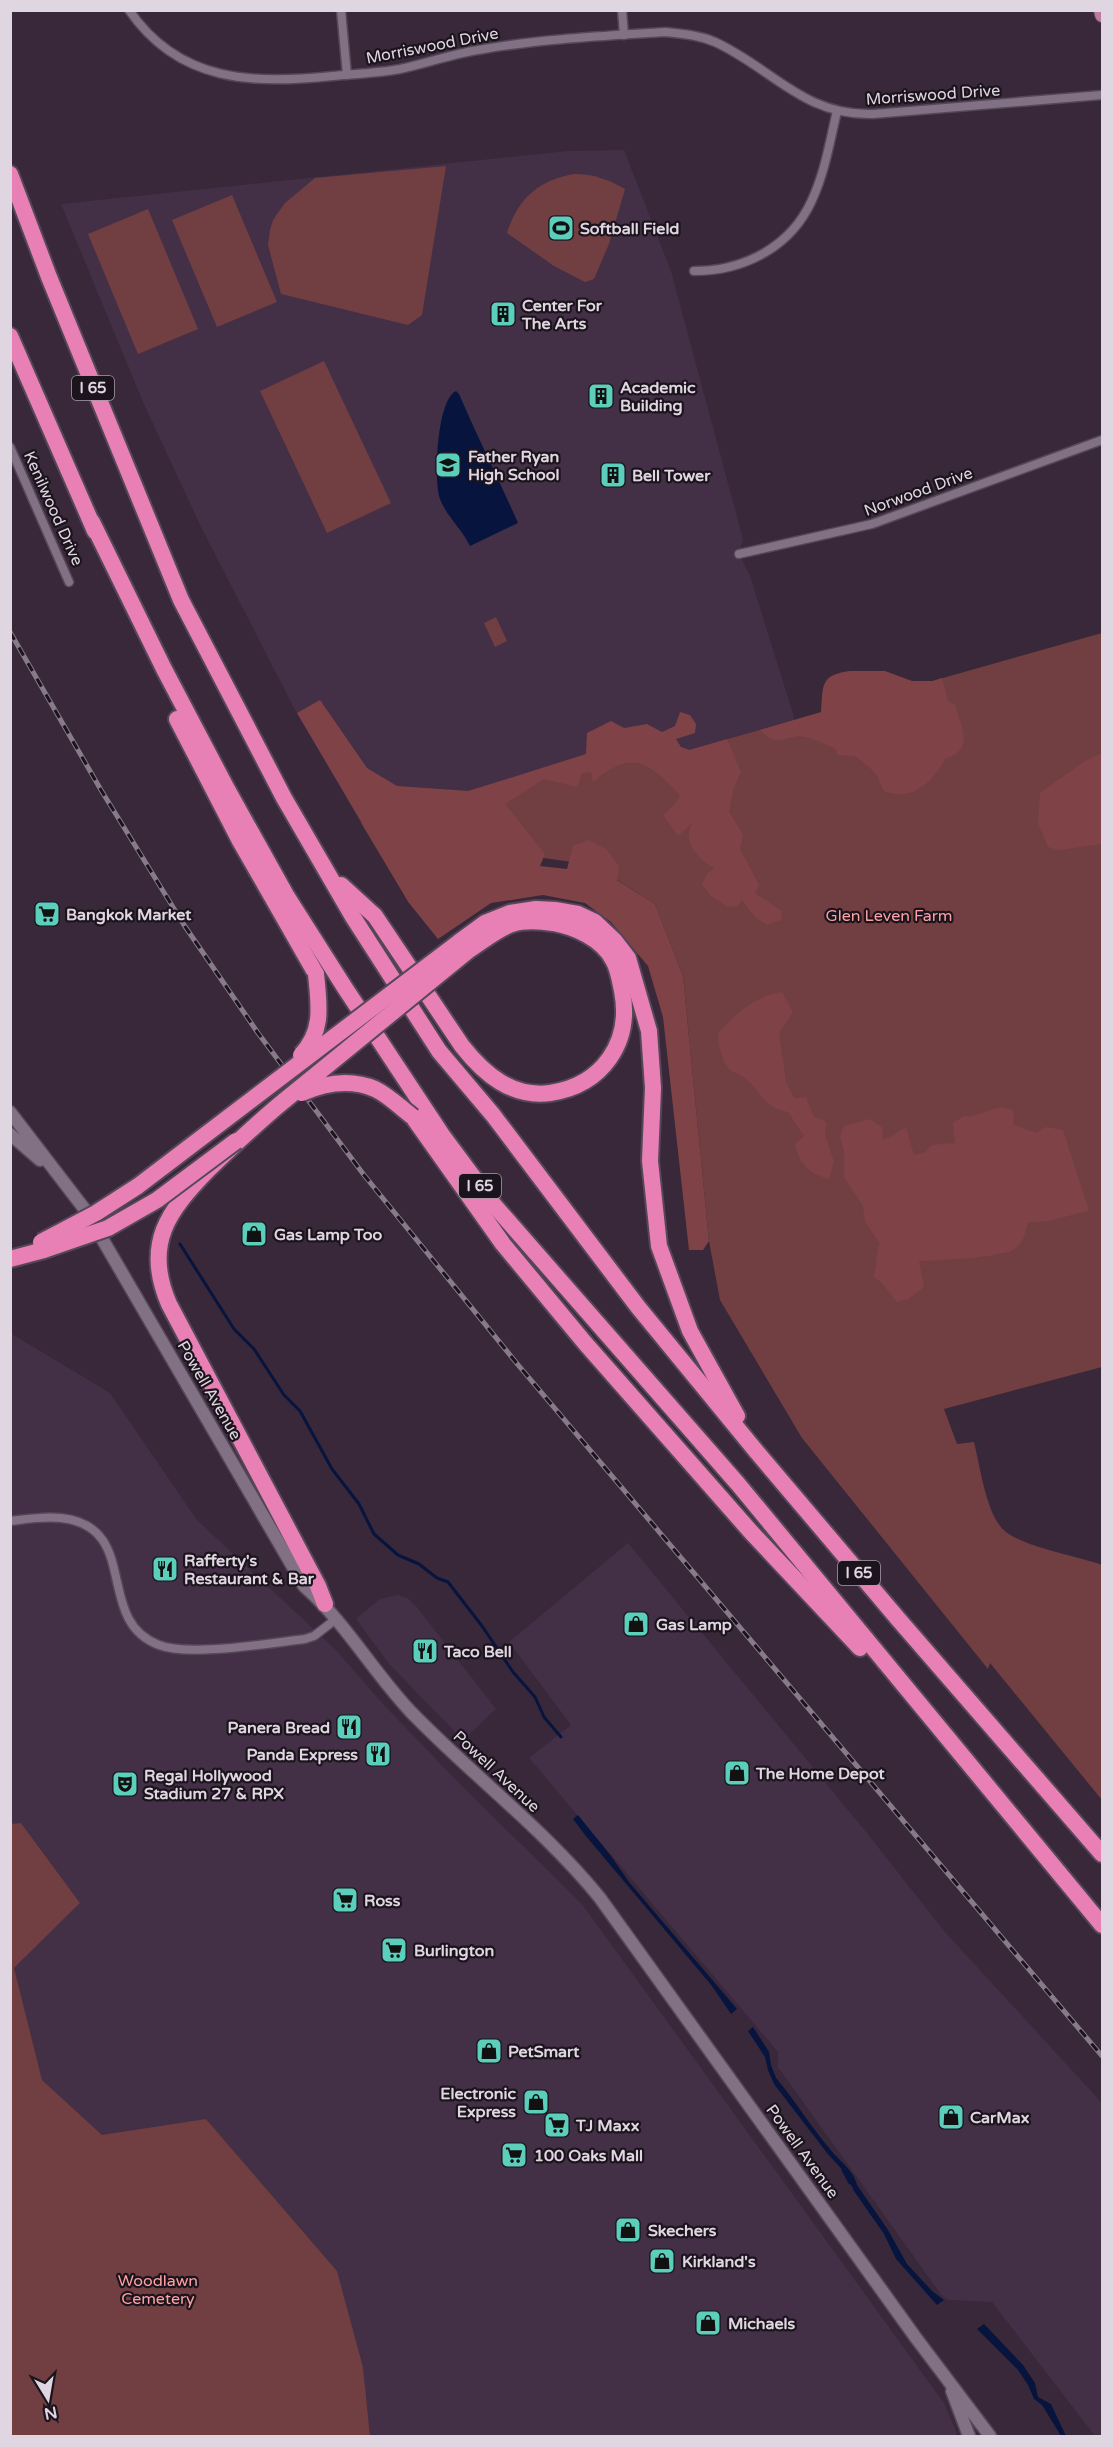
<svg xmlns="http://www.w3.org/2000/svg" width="1113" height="2447" viewBox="0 0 1113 2447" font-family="'Varela Round',sans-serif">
	<rect width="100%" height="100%" fill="#38283a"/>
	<g fill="#432f46">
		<polygon points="624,150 671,271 743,539 739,554 750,576 795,720 678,753 641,739 361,823 294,708 201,527 143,402 61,204 568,151"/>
		<polygon points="10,1333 110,1393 197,1520 337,1651 382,1703 458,1782 582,1904 944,2403 958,2436 370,2436 363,2367 337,2271 206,2119 131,2134 102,2135 42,2080 14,1968 80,1903 21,1823 11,1824"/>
		<polygon points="628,1543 863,1828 945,1932 1102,2103 1102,2436 1095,2436 992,2302 949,2300 942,2296 778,2067 778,2052 529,1758 571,1725 509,1642"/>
		<polygon points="398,1595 407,1598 416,1606 496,1709 463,1740 390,1665 356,1619 380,1599"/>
	</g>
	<g fill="#713f42">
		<polygon points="446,166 422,315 408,325 281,294 268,245 270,230 273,220 285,203 315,178"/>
		<path d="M575 174C594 174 609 180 625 189L609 244 594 279 585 282 554 266 507 233C517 199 540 179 575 174Z"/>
		<polygon points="232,195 277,302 217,327 172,220"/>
		<polygon points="148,209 198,329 138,354 88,234"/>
		<polygon points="324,361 391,503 327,533 260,391"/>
		<polygon points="496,617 507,641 495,647 484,623"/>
		<path d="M1102 633V1367L944 1409 957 1444 974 1442C980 1466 985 1506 1000 1526 1014 1546 1078 1556 1102 1565V1800L990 1663 988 1669 802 1438 720 1300 709 1241 683 976 655 904 594 865 536 857 409 903 361 823 641 739 678 753Z"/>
		<polygon points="21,1823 80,1903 14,1968 42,2080 102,2135 206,2119 337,2271 363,2367 370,2436 11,2436 10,1824"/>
	</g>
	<g fill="#7f4347">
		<path d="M850 671H885L912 681H933L942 678 948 701 956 706C960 728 976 749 945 759 932 783 912 802 884 791L877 775 868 766 855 756 838 755 836 749C826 745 809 736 799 736 781 738 776 747 760 730L821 712C823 685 820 675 850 671Z"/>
		<path d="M320 700 367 768 397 786 469 791 586 754 587 733 611 721 624 728 647 724 662 732 675 726 680 712 690 715 696 724 695 733 676 739 681 747 690 750 727 739 741 772 733 790 729 812 743 835 740 849 759 885 755 893 782 911 781 920 767 925 755 917 742 900 737 906 728 907 711 896 702 884 707 874 714 868C697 859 681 840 693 822L678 836 663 815 675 804 680 795C649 762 632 748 593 782L591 772 582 773 577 787 544 779 505 804 545 854 540 866 567 869 573 846 589 840 606 849 619 866 617 880 655 904 683 976 709 1241 703 1250H689L663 1017 648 966 611 922 585 903 543 895 491 903 438 939 409 903 297 713Z"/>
		<polygon points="1102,753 1102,844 1059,850 1048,847 1038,823 1040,793 1085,761"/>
		<path d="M782 992 793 1012 779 1033 786 1082 794 1098 806 1097 813 1116 826 1122 825 1135 834 1162 829 1179C808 1172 800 1166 795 1144L804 1136 788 1112C763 1107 762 1092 745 1078 741 1074 733 1073 729 1069 721 1059 719 1046 718 1034 735 1013 755 996 782 992Z"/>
		<path d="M1000 1107 1013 1110 1014 1125 1036 1133 1046 1127 1063 1130 1089 1211C1067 1215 1050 1223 1028 1222 1025 1233 1024 1244 1013 1250 1000 1257 936 1261 919 1261L924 1287 908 1299 897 1302 881 1282 873 1277C878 1265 875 1254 880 1243L865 1222 863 1206 844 1177V1151L840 1136 844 1126 870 1119 883 1128 882 1140C892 1138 897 1131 906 1128L914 1155 926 1152 931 1145 955 1143 953 1123 964 1116 970 1117Z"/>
	</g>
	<g fill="#07153e">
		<path d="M456 391 459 394C478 438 499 480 518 523L470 546C462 529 447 517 440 499 433 481 437 399 456 391Z"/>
		<polygon points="578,1815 611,1856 629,1882 737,2009 731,2014 712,1986 585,1835 573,1819"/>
		<path d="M753 2027 769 2052 771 2065 776 2078C795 2100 810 2126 830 2149 839 2161 854 2170 857 2185L888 2230 907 2264 932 2291 944 2300 937 2305 896 2259 884 2234 854 2191 846 2174 827 2153 774 2084 768 2070 765 2057 748 2031Z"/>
		<polygon points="984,2324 1023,2365 1035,2383 1038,2397 1051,2404 1066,2436 1061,2436 1042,2405 1034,2399 1028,2385 1018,2370 977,2329"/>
	</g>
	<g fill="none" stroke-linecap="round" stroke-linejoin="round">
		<g stroke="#07153e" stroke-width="3">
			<polyline points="180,1244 234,1329 254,1349 284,1395 300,1411 332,1469 359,1504 374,1534 398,1555 419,1564 437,1578 448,1582 482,1626 513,1672 535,1697 544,1717 561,1737"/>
			<polyline points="843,2170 850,2183"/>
		</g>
		<g stroke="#554757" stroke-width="11">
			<g id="minor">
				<path d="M129 10C179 83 253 84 333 76 355 74 378 73 400 69 428 63 455 53 484 49 543 39 605 36 665 32 682 34 699 35 715 42 772 68 803 116 873 114L1102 95"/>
				<polyline points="341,10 347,75"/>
				<polyline points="622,10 624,35"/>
				<path d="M694 271C744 271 791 247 812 200 825 172 830 141 837 111"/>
				<polyline points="10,447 69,582"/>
				<polyline points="739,554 872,524 1102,440"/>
				<path d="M10 1521C27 1519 44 1516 61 1518 142 1527 93 1620 159 1645 189 1657 270 1643 305 1639L314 1636 336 1619"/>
			</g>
		</g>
		<g stroke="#554757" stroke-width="15">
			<g id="secondary">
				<path d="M10 1112 86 1211 304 1586C346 1623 373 1672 411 1712 473 1776 544 1829 600 1898L916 2338 990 2436"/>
				<polyline points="10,1134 40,1160"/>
				<polyline points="952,2391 969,2436"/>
			</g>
		</g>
		<g stroke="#554757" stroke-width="16">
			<polyline id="primary" points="1101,10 1102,15"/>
		</g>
		<g stroke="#554757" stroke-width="20">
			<g id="motorway">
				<polyline points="10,174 49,277 181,600 284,798 353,917 439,1051 493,1115 638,1307 756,1451 899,1620 1102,1854"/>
				<polyline points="10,336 95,531"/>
				<polyline points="92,522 164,669 227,789 286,895 345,988 442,1135 494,1205 738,1484 1102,1925"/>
				<polyline points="177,719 240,841 316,974"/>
				<path d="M341 885 375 916 462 1046C484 1074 512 1098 550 1093 603 1085 632 1042 622 991 620 981 618 968 613 960 602 939 575 927 553 923 539 921 525 920 512 924 497 929 482 942 469 950"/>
				<polyline points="459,942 485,923 510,913 536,909 555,910 578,914 595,922 615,941 628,958 649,1031 653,1088 650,1161 659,1246 690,1331 737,1416"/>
				<path d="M285 1100C258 1122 234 1145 209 1169 168 1211 143 1244 169 1304L318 1586 325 1604"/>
				<polyline points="413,1117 503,1244 585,1343 751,1532 860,1648"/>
				<polyline points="10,1259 44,1250"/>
			</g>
		</g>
		<use href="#minor" stroke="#827085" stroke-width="8"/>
		<use href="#secondary" stroke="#827085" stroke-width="12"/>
		<use href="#primary" stroke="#bf7aa2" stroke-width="14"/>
		<use href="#motorway" stroke="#e880b6" stroke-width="16"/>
		<g stroke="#877a89" stroke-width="5">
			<polyline id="rail" points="10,632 101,790 184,925 258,1033 364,1175 519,1366 1102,2056"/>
		</g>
		<use href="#rail" stroke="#1b141c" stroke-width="3" stroke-dasharray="9" stroke-linecap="butt"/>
		<g stroke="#554757" stroke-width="20" stroke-linecap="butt">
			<g id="motorway-bridge">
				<path d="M301 1055C324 1031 319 1005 316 974"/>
				<path d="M302 1093C325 1083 351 1079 375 1089 388 1095 401 1108 413 1117"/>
				<polyline points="285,1100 469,950"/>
				<polyline points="41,1242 96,1213 138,1186 459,942"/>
				<polyline points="44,1250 108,1228 157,1200 236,1141"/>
			</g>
		</g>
		<use href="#motorway-bridge" stroke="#e880b6" stroke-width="16"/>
	</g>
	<defs>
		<g id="stadium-square" transform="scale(1.35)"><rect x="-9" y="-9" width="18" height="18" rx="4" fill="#5bcebc" stroke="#1b141c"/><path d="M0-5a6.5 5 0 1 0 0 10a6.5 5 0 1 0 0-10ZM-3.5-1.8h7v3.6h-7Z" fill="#111"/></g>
		<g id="building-square" transform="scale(1.35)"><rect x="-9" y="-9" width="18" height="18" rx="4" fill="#5bcebc" stroke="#1b141c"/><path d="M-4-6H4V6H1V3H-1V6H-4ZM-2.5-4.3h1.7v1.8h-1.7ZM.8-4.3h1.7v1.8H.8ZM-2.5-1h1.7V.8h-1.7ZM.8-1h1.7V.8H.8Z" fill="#111"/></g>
		<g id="university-square" transform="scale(1.35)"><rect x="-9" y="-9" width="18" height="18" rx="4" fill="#5bcebc" stroke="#1b141c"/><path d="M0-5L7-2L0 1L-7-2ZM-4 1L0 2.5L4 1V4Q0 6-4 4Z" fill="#111"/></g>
		<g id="supermarket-square" transform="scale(1.35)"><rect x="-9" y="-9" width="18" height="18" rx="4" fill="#5bcebc" stroke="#1b141c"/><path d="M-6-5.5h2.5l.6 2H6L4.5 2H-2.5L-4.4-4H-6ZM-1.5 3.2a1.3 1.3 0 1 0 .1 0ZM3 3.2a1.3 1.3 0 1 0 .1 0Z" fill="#111"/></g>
		<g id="shop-square" transform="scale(1.35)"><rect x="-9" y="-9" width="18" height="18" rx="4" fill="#5bcebc" stroke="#1b141c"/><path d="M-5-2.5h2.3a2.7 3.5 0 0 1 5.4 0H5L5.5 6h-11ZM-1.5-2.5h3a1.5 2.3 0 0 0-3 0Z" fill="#111"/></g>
		<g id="restaurant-square" transform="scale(1.35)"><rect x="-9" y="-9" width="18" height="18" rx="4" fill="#5bcebc" stroke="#1b141c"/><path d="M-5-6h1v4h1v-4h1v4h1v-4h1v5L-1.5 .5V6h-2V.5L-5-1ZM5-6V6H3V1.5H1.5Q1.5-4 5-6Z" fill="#111"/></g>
		<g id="theatre-square" transform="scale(1.35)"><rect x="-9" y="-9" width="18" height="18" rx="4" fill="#5bcebc" stroke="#1b141c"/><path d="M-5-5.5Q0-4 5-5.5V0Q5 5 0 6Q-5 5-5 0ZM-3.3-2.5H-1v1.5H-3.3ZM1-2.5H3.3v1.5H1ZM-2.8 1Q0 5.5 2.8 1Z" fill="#111"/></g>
	</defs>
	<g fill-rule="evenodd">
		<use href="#stadium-square" x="561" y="228"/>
		<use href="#building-square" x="503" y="314"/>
		<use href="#building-square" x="601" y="396"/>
		<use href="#university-square" x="448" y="465"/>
		<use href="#building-square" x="613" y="475"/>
		<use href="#supermarket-square" x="47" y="914"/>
		<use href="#shop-square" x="254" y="1234"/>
		<use href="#restaurant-square" x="165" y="1569"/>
		<use href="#shop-square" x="636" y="1624"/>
		<use href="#restaurant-square" x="425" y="1651"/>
		<use href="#restaurant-square" x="349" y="1727"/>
		<use href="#restaurant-square" x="378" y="1754"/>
		<use href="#shop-square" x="737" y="1773"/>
		<use href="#theatre-square" x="125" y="1784"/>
		<use href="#supermarket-square" x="345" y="1900"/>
		<use href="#supermarket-square" x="394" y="1950"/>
		<use href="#shop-square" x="489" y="2051"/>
		<use href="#shop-square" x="536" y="2102"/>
		<use href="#shop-square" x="951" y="2117"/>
		<use href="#supermarket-square" x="557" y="2125"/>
		<use href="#supermarket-square" x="514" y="2155"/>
		<use href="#shop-square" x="628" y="2230"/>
		<use href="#shop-square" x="662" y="2261"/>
		<use href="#shop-square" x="708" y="2323"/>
	</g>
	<g text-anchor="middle" stroke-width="4.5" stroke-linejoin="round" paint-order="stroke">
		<g fill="#1b141c" stroke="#a59ca7" stroke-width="1.5">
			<rect x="72" y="376" width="42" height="24" rx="4.5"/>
			<rect x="459" y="1174" width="42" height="24" rx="4.5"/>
			<rect x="838" y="1561" width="42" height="24" rx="4.5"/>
		</g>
		<g font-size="15" font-weight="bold" fill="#e0d6e2">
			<text x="93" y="393">I 65</text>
			<text x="480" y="1191">I 65</text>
			<text x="859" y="1578">I 65</text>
		</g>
		<g font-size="16" fill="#e0d6e2" stroke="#1b141c">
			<text transform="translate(432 45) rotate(-11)" y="6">Morriswood Drive</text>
			<text transform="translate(933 94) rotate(-4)" y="6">Morriswood Drive</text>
			<text transform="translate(918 491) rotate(-20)" y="6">Norwood Drive</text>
			<text transform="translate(54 508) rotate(66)" y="6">Kenilwood Drive</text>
			<text transform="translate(210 1390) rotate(60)" y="6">Powell Avenue</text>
			<text transform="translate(497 1771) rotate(43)" y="6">Powell Avenue</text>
			<text transform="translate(803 2151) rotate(54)" y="6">Powell Avenue</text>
		</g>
		<g font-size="16" font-weight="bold" fill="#e0d6e2" stroke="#1b141c" text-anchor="start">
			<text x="580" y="234">Softball Field</text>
			<text x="522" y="311">Center For<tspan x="522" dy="18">The Arts</tspan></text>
			<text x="620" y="393">Academic<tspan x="620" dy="18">Building</tspan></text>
			<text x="468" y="462">Father Ryan<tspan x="468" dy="18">High School</tspan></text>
			<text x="632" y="481">Bell Tower</text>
			<text x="66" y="920">Bangkok Market</text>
			<text x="274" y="1240">Gas Lamp Too</text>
			<text x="184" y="1566">Rafferty's<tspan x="184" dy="18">Restaurant &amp; Bar</tspan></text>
			<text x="656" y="1630">Gas Lamp</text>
			<text x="444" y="1657">Taco Bell</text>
			<text x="330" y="1733" text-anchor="end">Panera Bread</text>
			<text x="358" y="1760" text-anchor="end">Panda Express</text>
			<text x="756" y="1779">The Home Depot</text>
			<text x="144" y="1781">Regal Hollywood<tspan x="144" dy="18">Stadium 27 &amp; RPX</tspan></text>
			<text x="364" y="1906">Ross</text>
			<text x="414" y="1956">Burlington</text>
			<text x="508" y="2057">PetSmart</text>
			<text x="516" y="2099" text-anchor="end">Electronic<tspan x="516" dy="18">Express</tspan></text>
			<text x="970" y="2123">CarMax</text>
			<text x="576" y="2131">TJ Maxx</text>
			<text x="534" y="2161">100 Oaks Mall</text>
			<text x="648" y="2236">Skechers</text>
			<text x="682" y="2267">Kirkland's</text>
			<text x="728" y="2329">Michaels</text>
		</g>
		<g font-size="16" fill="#fea0a4" stroke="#1b141c">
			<text x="889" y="921">Glen Leven Farm</text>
			<text x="158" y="2286">Woodlawn<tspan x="158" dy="18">Cemetery</tspan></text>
		</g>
	</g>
	<rect width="1113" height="2447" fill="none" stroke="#e0d6e2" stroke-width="24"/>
	<g transform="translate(48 2399) rotate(169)" stroke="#1b141c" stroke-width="4.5" paint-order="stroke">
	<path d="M0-4.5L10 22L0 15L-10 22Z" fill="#e0d6e2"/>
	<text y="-9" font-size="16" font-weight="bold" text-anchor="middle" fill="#e0d6e2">N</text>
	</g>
</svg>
